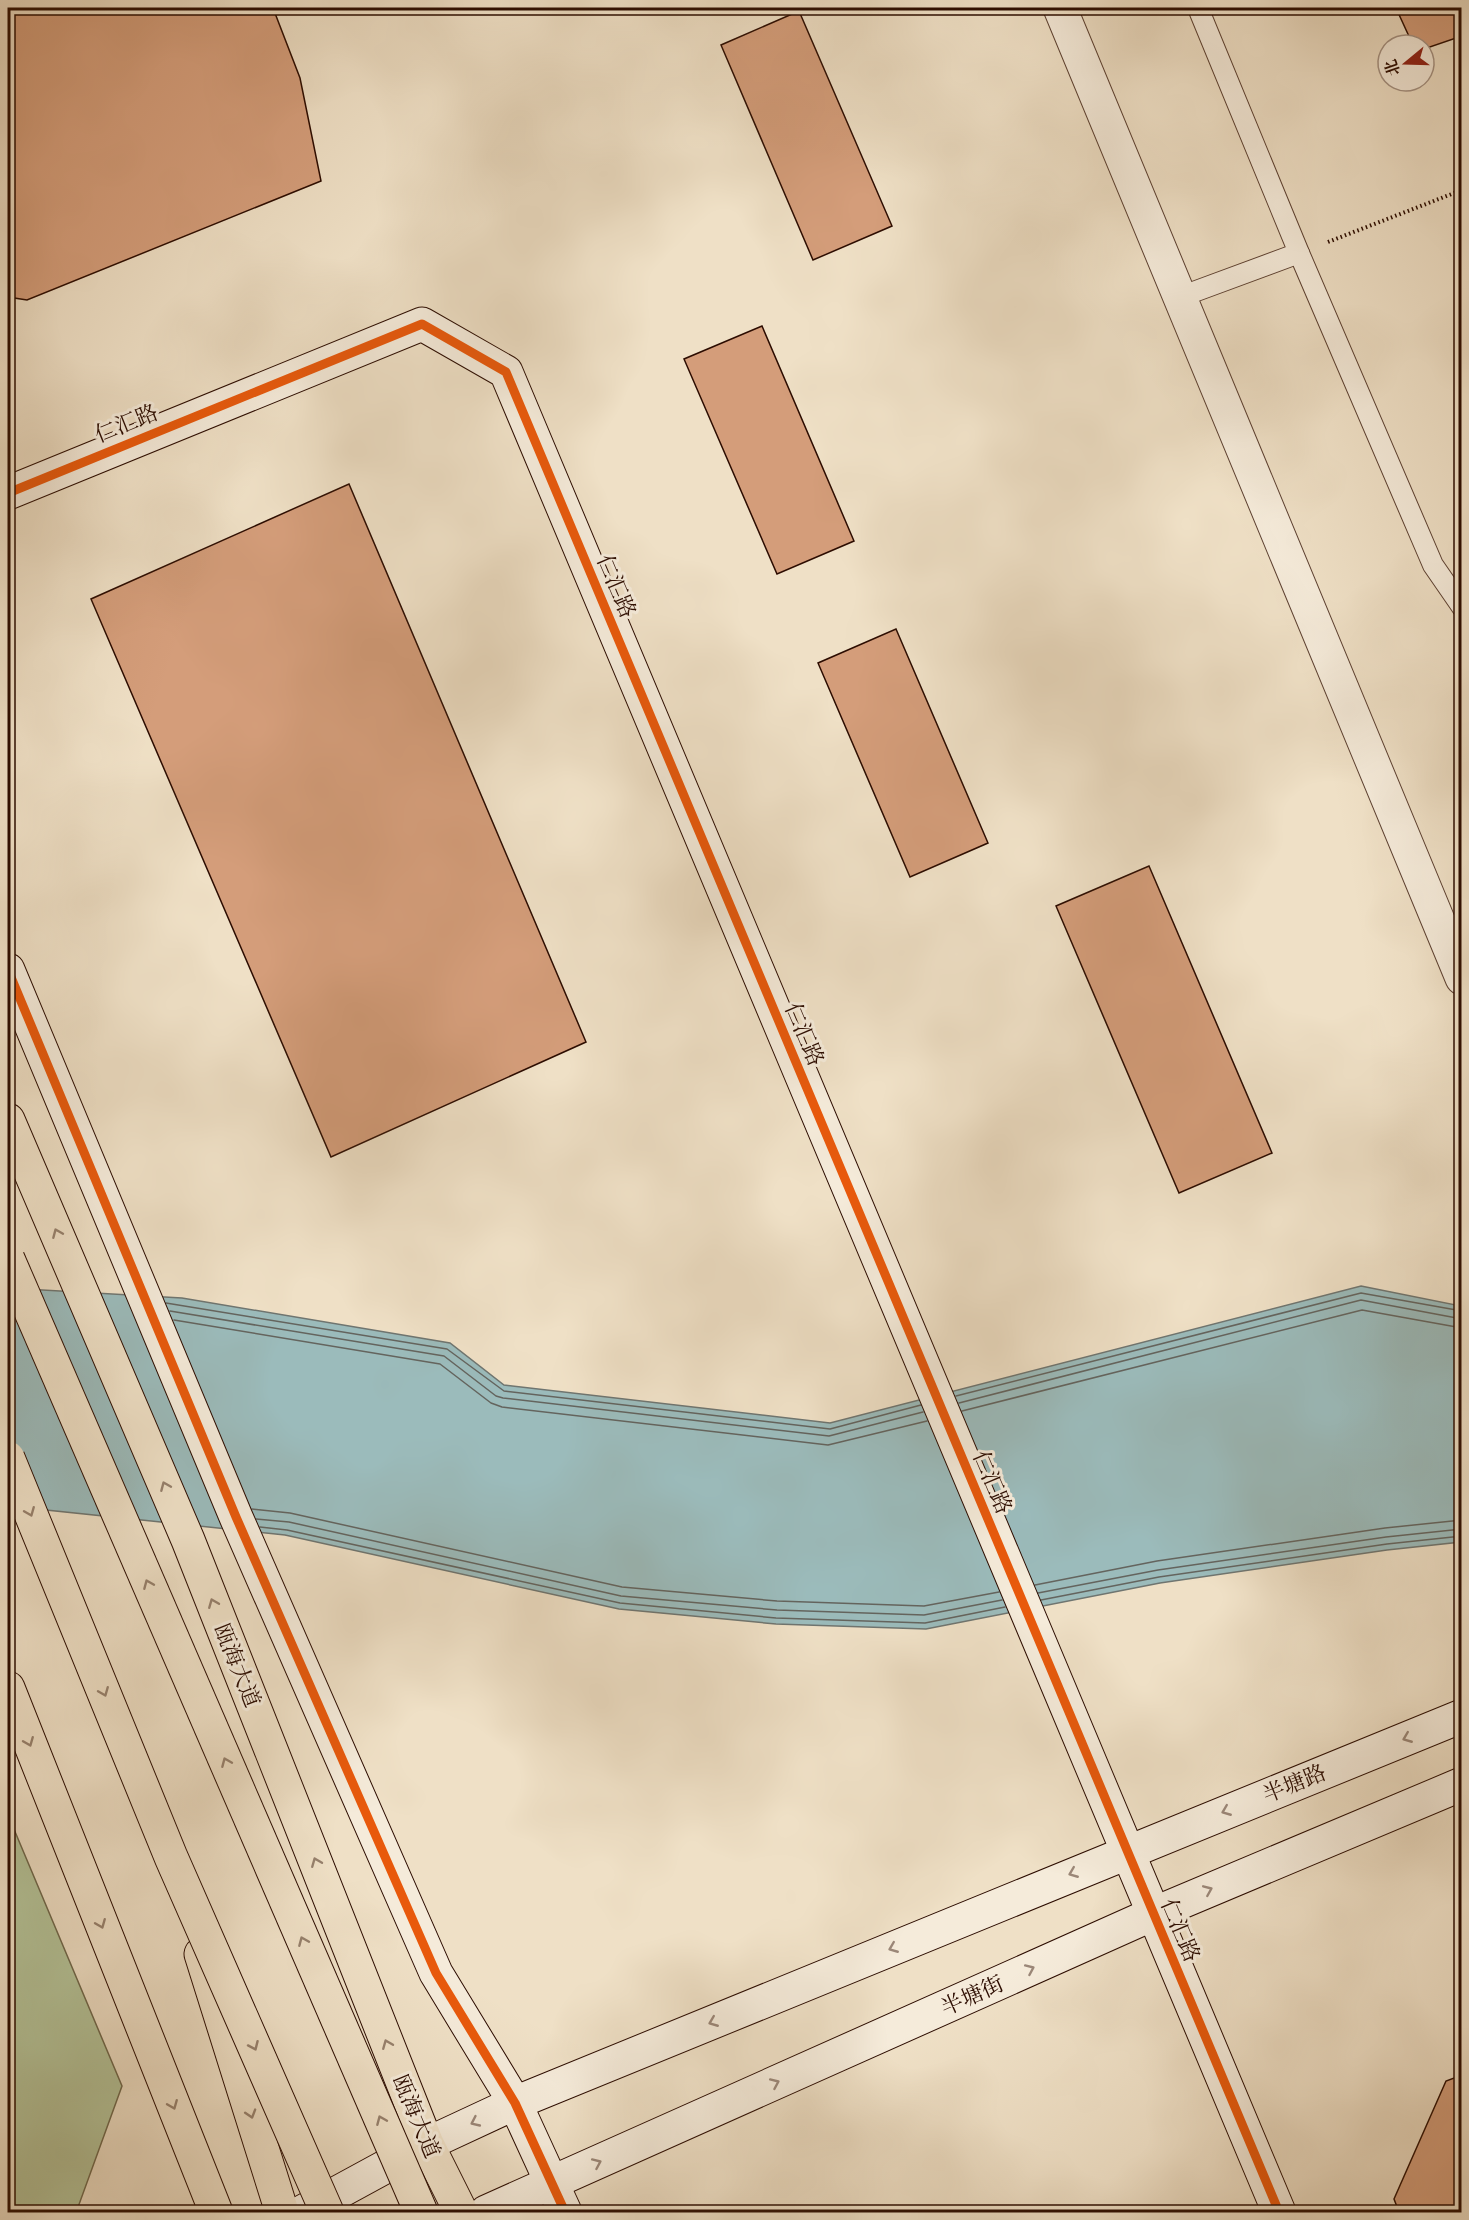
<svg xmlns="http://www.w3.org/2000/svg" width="1469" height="2220" viewBox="0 0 1469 2220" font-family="'IM FELL Great Primer','Noto Serif SC',serif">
	<rect width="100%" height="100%" fill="#efe0c6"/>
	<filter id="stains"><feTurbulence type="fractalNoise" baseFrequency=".00333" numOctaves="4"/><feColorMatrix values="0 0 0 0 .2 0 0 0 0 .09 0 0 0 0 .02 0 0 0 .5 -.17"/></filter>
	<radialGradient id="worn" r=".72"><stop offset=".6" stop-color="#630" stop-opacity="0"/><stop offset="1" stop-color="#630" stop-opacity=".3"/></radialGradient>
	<polygon fill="#b4c399" stroke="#70684c" stroke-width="1.5" points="8,1815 122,2086 77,2210 71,2212 8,2212"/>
	<polygon fill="#9bbbbb" stroke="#6f7570" stroke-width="1.5" points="1361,1286 1461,1306 1461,1542 1387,1550 1160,1583 926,1629 776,1624 619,1609 285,1535 8,1506 8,1288 182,1298 450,1343 504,1385 830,1423"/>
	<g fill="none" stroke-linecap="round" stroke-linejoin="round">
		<g stroke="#64645e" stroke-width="1.5">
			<polyline points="166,1303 447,1349 504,1391 830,1429 921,1405"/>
			<polyline points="170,1311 444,1356 496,1396 503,1398 829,1436 923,1412"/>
			<polyline points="174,1320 440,1364 491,1403 502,1407 828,1445 927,1421"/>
			<polyline points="956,1396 1361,1293 1462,1311"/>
			<polyline points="959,1403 1361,1300 1462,1319"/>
			<polyline points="962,1411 1362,1310 1462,1328"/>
			<polyline points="252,1509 290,1513 622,1587 777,1601 924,1606 999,1592"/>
			<polyline points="256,1519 289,1522 621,1596 777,1610 924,1615 1002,1600"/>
			<polyline points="260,1527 287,1530 620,1603 776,1618 925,1623 1005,1607"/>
			<polyline points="1035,1585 1157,1561 1385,1528 1462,1520"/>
			<polyline points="1038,1593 1158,1570 1386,1537 1462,1529"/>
			<polyline points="1041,1600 1159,1577 1387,1544 1462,1536"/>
		</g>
	</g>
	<g fill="#d49d7a" stroke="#2c0c00" stroke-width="1.5">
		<polygon points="8,8 273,8 300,78 321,181 27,300 8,297"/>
		<polygon points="1396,8 1462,8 1462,36 1424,49 1424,45 1413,45"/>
		<polygon points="799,11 892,226 813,260 721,45"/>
		<polygon points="762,326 854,541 777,574 684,359"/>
		<polygon points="349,484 586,1042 331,1157 91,599"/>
		<polygon points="896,629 988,843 910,877 818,663"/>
		<polygon points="1149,866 1272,1153 1179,1193 1056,906"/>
		<polygon points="1462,2075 1462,2212 1399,2212 1394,2199 1446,2081"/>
	</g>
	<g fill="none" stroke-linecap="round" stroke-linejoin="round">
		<g stroke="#5d4132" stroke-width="22">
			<g id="lane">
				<polyline points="1198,8 1299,253 1433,565 1462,607"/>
				<polyline points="1180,297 1299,253"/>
			</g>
		</g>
		<g stroke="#5d4132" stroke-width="35">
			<polyline id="street" points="1060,8 1462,978"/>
		</g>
		<g stroke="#2c0c00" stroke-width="35">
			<g id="secondary">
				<polyline points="8,493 422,324 506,372 1279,2212"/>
				<polyline points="8,970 236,1517 436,1973 515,2103 565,2212"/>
				<polyline points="302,2212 427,2144 515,2103 1462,1716"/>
				<polyline points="486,2212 1153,1914 1462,1784"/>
			</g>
		</g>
		<g stroke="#2c0c00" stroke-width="35">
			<g id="primary">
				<polyline points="8,1120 188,1540 427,2144 461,2212"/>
				<polyline points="8,1688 216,2212"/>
			</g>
		</g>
		<g stroke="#2c0c00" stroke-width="35">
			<polyline id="highway" points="201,1954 282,2212"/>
		</g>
		<polyline stroke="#2c0c00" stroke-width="4" stroke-dasharray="1.5 3" stroke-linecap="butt" points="1328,242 1462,190"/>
		<use href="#lane" stroke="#f5ebda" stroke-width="20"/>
		<use href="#street" stroke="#f5ebda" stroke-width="33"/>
		<use href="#secondary" stroke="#f5ebda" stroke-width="33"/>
		<use href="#primary" stroke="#efe0c6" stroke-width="33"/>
		<use href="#highway" stroke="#efe0c6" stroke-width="33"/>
		<g stroke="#2c0c00" stroke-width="35" stroke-linecap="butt">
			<g id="highway-bridge">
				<polyline points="8,1259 421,2212"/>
				<polyline points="8,1458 171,1857 327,2212"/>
			</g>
		</g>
		<use href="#highway-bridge" stroke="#efe0c6" stroke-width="33"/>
		<g stroke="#f5ebda" stroke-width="13">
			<g id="cycleway">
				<polyline points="8,493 422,324 506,372 1279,2212"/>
				<polyline points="8,970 236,1517 436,1973 515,2103 565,2212"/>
			</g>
		</g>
		<use href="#cycleway" stroke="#e8590c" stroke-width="9"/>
	</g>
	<defs><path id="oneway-chevron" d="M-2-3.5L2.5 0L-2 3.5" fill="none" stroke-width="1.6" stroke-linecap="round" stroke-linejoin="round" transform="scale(1.5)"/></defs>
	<g stroke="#97816d">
		<use href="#oneway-chevron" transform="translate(57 1233) rotate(-113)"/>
		<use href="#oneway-chevron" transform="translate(165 1486) rotate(-113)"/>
		<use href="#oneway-chevron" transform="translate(30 1512) rotate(68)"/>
		<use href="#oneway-chevron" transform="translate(148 1584) rotate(-113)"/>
		<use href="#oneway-chevron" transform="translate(213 1603) rotate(-112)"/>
		<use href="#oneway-chevron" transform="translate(104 1692) rotate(68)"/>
		<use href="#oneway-chevron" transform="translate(29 1742) rotate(68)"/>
		<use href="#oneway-chevron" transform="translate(226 1762) rotate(-113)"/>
		<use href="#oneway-chevron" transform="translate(316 1862) rotate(-112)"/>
		<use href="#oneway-chevron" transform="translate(101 1924) rotate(68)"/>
		<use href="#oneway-chevron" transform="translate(303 1941) rotate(-113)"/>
		<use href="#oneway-chevron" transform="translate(387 2044) rotate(-112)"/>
		<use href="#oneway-chevron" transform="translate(254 2046) rotate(66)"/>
		<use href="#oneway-chevron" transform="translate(173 2105) rotate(68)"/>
		<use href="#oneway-chevron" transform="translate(251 2114) rotate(73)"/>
		<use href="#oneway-chevron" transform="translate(381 2120) rotate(-113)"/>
	</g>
	<g stroke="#9b8778">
		<use href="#oneway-chevron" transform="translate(1407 1738) rotate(158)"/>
		<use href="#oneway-chevron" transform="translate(1226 1811) rotate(158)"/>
		<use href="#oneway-chevron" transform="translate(1073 1873) rotate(158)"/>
		<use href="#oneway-chevron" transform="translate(1208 1890) rotate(-23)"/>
		<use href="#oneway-chevron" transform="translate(893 1948) rotate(158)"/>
		<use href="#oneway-chevron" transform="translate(1030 1969) rotate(-24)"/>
		<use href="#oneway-chevron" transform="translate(713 2022) rotate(158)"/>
		<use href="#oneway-chevron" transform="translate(775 2083) rotate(-24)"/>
		<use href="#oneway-chevron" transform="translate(475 2122) rotate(155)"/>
		<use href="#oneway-chevron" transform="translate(597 2163) rotate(-24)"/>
	</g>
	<g text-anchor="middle" stroke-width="6" stroke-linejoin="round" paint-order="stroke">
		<g font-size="22" fill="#2c0c00" stroke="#f5ebda">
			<text transform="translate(126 423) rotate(-22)" y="8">仁汇路</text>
			<text transform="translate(617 586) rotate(67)" y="8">仁汇路</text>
			<text transform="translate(805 1034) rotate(67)" y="8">仁汇路</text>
			<text transform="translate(993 1482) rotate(67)" y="8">仁汇路</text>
			<text transform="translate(238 1665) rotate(68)" y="8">瓯海大道</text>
			<text transform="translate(1294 1783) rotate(-22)" y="8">半塘路</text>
			<text transform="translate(1181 1930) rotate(67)" y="8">仁汇路</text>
			<text transform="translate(972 1995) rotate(-24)" y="8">半塘街</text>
			<text transform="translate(417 2116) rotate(67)" y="8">瓯海大道</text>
		</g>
	</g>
	<rect width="1469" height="2220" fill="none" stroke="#efe0c6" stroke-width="30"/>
	<rect x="9" y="9" width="1451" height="2202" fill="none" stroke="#2c0c00" stroke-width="3"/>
	<rect x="15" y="15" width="1439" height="2190" fill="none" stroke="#2c0c00" stroke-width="1.5"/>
	<g transform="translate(1406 63) rotate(251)"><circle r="28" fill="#f5ebda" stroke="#a59283" stroke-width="1.5"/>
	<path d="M0-4.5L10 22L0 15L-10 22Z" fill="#8f2418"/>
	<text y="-9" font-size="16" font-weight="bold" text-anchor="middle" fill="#2c0c00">北</text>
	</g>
	<rect width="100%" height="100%" filter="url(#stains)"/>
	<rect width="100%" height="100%" fill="url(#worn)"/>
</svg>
